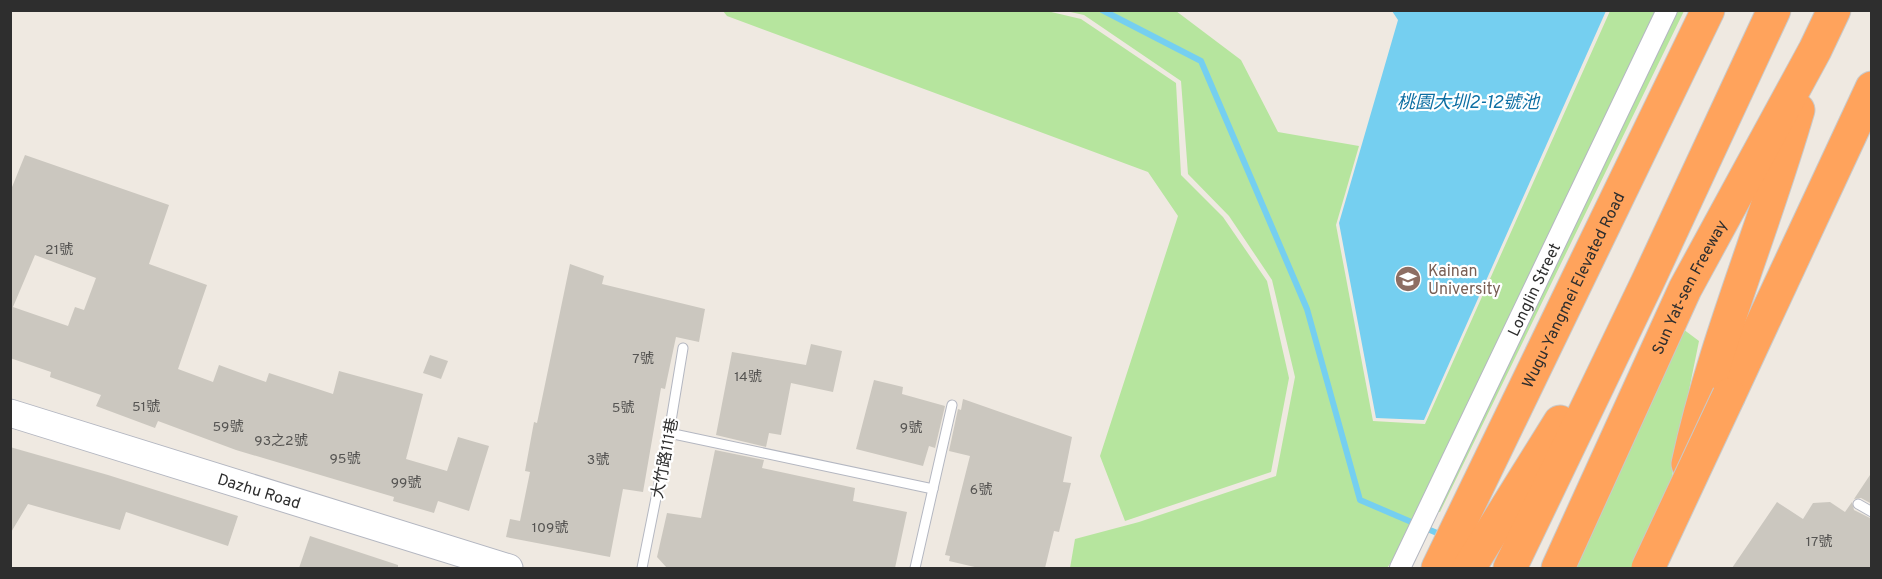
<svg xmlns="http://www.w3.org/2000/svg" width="1882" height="579" viewBox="0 0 1882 579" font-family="Overpass,'Noto Sans TC',sans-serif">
	<rect width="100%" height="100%" fill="#efe9e1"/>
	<g fill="#b6e59e">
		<polygon points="723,11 1047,11 1081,19 1176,83 1181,175 1223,217 1267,281 1289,378 1271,472 1125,521 1100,456 1178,216 1148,172 727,16"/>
		<polygon points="1066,11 1176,11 1241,60 1278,132 1359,146 1336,225 1373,421 1425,424 1610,11 1684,11 1440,512 1418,510 1405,543 1387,568 1070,568 1075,539 1139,522 1276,476 1295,377 1272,280 1229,216 1188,174 1181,81 1084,15"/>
		<polygon points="1683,329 1699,341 1673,469 1664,568 1573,568"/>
	</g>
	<polygon fill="#75cff0" points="1392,11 1606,11 1424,420 1376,418 1339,223 1398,20"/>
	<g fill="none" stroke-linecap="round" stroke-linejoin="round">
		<polyline stroke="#75cff0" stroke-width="6" points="1102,10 1201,61 1307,309 1360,500 1444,536"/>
	</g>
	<g fill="#cbc7bf" fill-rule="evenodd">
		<path d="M25 155 169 205 149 264 207 285 178 369 213 382 219 365 266 382 269 373 333 394 339 371 423 394 406 459 447 471 458 437 489 446 469 511 438 501 434 513 393 501 394 497 236 450 158 421 155 428 96 406 101 395 50 377 51 372 10 358V192ZM35 255 96 278 84 310 75 307 68 326 13 307Z"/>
		<polygon points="570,264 604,276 602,284 705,309 699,342 676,337 665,389 661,388 643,492 623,489 610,557 506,537 510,519 520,521 530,472 525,471 534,422 537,423"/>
		<polygon points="811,344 842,351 833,392 791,383 781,435 769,433 766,447 716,435 732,352 806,365"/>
		<polygon points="430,355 448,361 441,379 423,373"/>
		<polygon points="874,380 903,387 902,394 945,406 935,448 929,446 923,466 856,449"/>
		<polygon points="963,399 1072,437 1063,482 1071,483 1059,532 1054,531 1045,568 979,568 949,561 950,556 945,555 970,456 949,451 958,409 961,410"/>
		<polygon points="10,447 108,475 238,516 228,546 126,512 120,530 28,504 10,534"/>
		<polygon points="715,450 764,460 762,468 855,488 853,501 907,512 895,568 667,568 657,557 667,513 701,518"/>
		<polygon points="1872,472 1872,504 1861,498 1854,499"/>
		<polygon points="1777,502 1803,519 1813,503 1830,502 1845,512 1852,502 1854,510 1872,519 1872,568 1732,568"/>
		<polygon points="310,536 398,565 398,568 299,568"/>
	</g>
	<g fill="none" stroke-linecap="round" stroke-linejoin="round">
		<g stroke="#b4b7c1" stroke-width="11">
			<g id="lane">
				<polyline points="669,433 933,489"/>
				<polyline points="1858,504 1872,512"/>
				<polyline points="642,568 669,433 683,348"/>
				<polyline points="915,568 952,405"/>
			</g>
		</g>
		<g stroke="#b4b7c1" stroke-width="22">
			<g id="street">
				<path id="s1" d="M1400 568 1667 10"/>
			</g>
		</g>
		<g stroke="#b4b7c1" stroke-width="29">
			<g id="secondary">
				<path id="s2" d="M10 413 509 568"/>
			</g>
		</g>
		<g stroke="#c9c9c9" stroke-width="35">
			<g id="highway">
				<polyline points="1729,395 1872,88"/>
				<path d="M1688 464C1714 343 1764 228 1798 110"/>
				<path id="s3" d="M1438 568 1708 10"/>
				<polyline points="1469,568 1560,422"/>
				<polyline points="1510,568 1648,281 1774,10"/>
				<path id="s4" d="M1558 568 1685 289 1815 50 1834 10"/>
			</g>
		</g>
		<use href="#lane" stroke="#fff" stroke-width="9"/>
		<use href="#street" stroke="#fff" stroke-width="20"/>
		<use href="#secondary" stroke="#fff" stroke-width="27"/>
		<use href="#highway" stroke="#ffa35c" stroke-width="33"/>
		<g stroke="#c9c9c9" stroke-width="35" stroke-linecap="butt">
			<polyline id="highway-bridge" points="1648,568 1729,395"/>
		</g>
		<use href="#highway-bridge" stroke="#ffa35c" stroke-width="33"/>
	</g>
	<defs>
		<g id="university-disc" transform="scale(1.35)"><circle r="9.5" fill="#8d6e63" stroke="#fff"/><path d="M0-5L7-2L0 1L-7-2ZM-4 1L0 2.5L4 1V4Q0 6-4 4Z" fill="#fff"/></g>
	</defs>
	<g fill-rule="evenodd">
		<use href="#university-disc" x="1408" y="279"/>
	</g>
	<g text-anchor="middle" stroke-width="4.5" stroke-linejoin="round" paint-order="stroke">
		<g font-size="14" fill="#555452">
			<text x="59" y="254">21號</text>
			<text x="643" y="363">7號</text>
			<text x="748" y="381">14號</text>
			<text x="146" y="411">51號</text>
			<text x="623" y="412">5號</text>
			<text x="228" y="431">59號</text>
			<text x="911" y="432">9號</text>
			<text x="281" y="445">93之2號</text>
			<text x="345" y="463">95號</text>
			<text x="598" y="464">3號</text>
			<text x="406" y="487">99號</text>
			<text x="981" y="494">6號</text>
			<text x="550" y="532">109號</text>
			<text x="1819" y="546">17號</text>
		</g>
		<g font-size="16" fill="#785e54" stroke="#fff" text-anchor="start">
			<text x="1428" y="276">Kainan<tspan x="1428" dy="18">University</tspan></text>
		</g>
		<g font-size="16" fill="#2e2e2e" stroke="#fff">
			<text dy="6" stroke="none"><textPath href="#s4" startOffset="310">Sun Yat-sen Freeway</textPath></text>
			<text dy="6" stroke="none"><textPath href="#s1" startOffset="309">Longlin Street</textPath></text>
			<text dy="6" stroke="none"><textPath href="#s3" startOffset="309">Wugu-Yangmei Elevated Road</textPath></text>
			<text transform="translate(664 458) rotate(-79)" y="6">大竹路111巷</text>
			<text dy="6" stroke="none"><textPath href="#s2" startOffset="261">Dazhu Road</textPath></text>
		</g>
		<g font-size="18" font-style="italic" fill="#0d6fa3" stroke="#fff">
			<text x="1468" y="108">桃園大圳2-12號池</text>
		</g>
	</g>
	<rect width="1882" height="579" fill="none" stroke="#2e2e2e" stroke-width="24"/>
</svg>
